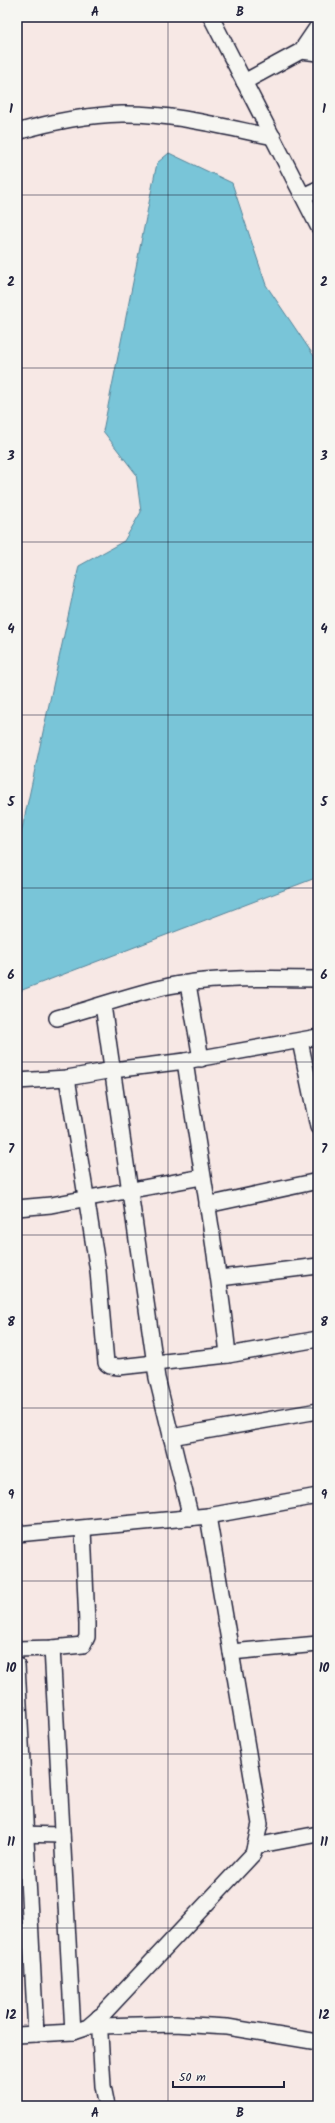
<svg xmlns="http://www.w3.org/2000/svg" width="335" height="2123" viewBox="0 0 335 2123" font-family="Kalam,sans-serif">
	<rect width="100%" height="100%" fill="#f7e8e5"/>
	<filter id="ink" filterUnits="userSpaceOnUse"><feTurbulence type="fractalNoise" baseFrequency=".025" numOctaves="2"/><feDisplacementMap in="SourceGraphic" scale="8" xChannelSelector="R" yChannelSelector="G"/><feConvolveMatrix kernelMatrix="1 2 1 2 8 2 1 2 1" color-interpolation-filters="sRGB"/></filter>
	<g filter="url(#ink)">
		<polygon fill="#79c5d8" stroke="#568499" points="169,153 232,183 266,285 318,362 318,877 17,992 17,852 79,566 124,541 141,512 136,474 103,431 157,163"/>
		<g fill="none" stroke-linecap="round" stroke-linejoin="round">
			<g stroke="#22223b" stroke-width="18">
				<g id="street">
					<polyline points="211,17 318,226"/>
					<polyline points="301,51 318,53"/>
					<polyline points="244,82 301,51 318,26"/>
					<path d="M17 132C51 122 87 115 122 114 173 113 224 127 273 137"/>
					<polyline points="303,196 318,189"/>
					<polyline points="188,984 201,1059"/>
					<polyline points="103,1005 157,1378 191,1518"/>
					<path d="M57 1018C94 1008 131 994 169 986 212 977 273 978 318 979"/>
					<polyline points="300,1041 318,1127"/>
					<path d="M185 1061C199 1159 218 1256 228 1355"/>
					<polyline points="67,1078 98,1271 106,1363 110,1366 119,1367 228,1355 318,1339"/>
					<polyline points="17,1081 67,1078 113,1070 185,1061 318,1037"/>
					<polyline points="207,1205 318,1181"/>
					<polyline points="17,1208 51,1205 202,1177"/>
					<polyline points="220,1278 318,1266"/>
					<polyline points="171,1437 318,1411"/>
					<polyline points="17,1534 208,1516 318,1496"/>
					<polyline points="52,1648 73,2032"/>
					<polyline points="17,1649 52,1648 83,1645 87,1637 87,1624 83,1529"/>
					<polyline points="231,1652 318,1644"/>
					<polyline points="17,1665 36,2034"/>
					<polyline points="17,1834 62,1835"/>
					<polyline points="255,1846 318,1834"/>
					<polyline points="99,2017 103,2086 107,2106"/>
					<polyline points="100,2026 175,2024 227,2027 318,2042"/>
					<polyline points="17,2035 73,2032 88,2027 103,2014 253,1854 260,1824 208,1516"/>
				</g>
			</g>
			<use href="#street" stroke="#f6f6f2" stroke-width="15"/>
		</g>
	</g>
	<path fill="none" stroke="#22223b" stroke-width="1" stroke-opacity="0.55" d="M168 17V2106M17 195H318M17 368H318M17 542H318M17 715H318M17 888H318M17 1062H318M17 1235H318M17 1408H318M17 1581H318M17 1754H318M17 1928H318"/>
	<rect width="335" height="2123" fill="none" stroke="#f6f6f2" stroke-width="44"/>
	<path d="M173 2081v6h111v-6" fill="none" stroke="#22223b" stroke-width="2"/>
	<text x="179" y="2081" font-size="12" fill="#22223b" stroke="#f6f6f2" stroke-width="3" paint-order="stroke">50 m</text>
	<rect x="22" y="22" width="291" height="2079" fill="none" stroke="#22223b" stroke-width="1.5"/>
	<g font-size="13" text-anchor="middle" font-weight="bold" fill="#22223b">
		<text x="95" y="16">A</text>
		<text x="240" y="16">B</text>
		<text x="11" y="113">1</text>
		<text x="324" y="113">1</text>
		<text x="11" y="286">2</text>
		<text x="324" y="286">2</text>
		<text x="11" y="460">3</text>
		<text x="324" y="460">3</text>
		<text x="11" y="633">4</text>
		<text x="324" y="633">4</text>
		<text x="11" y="806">5</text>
		<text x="324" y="806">5</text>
		<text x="11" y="979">6</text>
		<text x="324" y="979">6</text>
		<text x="11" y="1153">7</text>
		<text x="324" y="1153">7</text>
		<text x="11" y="1326">8</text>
		<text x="324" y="1326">8</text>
		<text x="11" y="1499">9</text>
		<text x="324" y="1499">9</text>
		<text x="11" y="1672">10</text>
		<text x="324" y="1672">10</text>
		<text x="11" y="1846">11</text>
		<text x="324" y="1846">11</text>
		<text x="11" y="2019">12</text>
		<text x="324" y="2019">12</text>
		<text x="95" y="2117">A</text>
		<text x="240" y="2117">B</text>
	</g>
</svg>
